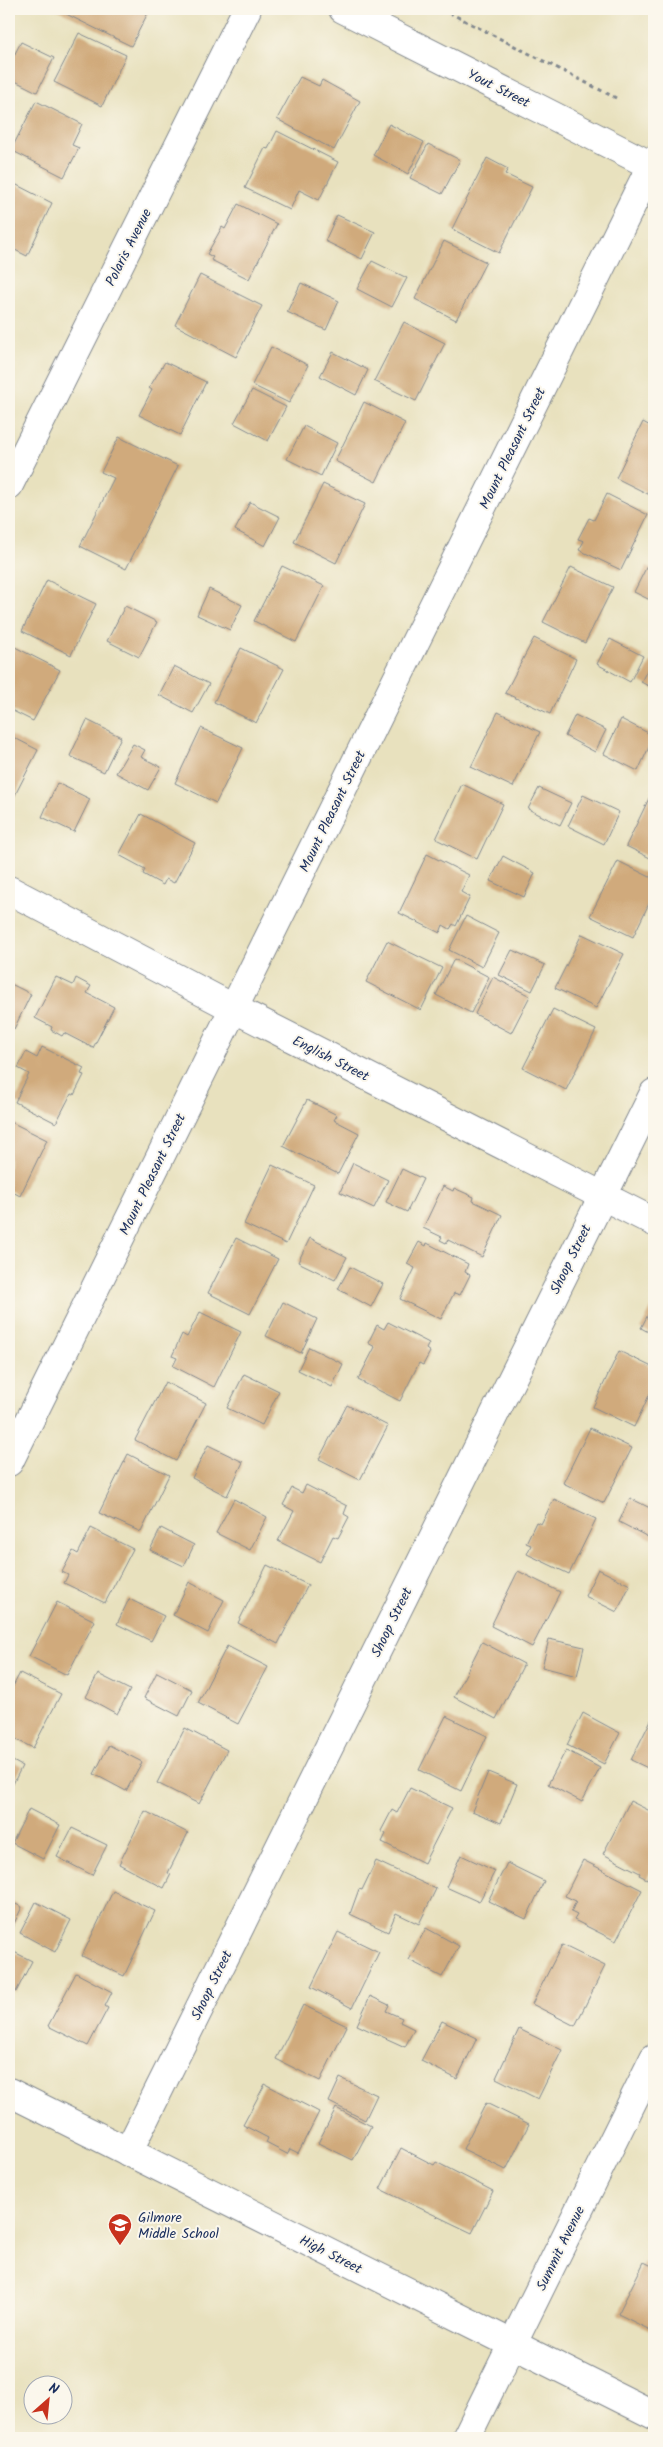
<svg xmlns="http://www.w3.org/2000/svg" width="663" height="2447" viewBox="0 0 663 2447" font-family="Kalam,sans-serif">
	<rect width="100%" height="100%" fill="#fbf7ec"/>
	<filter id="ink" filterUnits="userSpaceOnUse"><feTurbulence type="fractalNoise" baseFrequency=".02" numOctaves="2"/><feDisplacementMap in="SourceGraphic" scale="10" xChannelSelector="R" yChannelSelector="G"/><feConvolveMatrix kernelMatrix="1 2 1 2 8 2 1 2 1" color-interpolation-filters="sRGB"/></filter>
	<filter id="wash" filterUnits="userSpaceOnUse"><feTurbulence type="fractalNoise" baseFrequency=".0096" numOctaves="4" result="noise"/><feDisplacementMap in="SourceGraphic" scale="20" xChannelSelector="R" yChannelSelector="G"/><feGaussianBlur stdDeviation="1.12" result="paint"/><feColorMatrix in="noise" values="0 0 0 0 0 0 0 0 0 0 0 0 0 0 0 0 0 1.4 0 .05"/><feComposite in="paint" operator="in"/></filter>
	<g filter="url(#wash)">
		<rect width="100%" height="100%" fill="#e8e1be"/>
		<g id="blocks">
			<g fill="#d0aa7b">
				<polygon points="56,9 150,9 131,46"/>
				<polygon points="79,33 126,55 102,106 54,82"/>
				<polygon points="21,42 54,58 37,92 9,78 9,65"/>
				<polygon points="300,77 319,86 322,80 360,101 334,150 277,119"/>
				<polygon points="36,101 82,124 72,145 79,148 64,177 11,150"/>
				<polygon points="389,124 424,142 408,174 373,155"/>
				<polygon points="277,131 338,162 319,200 299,190 290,210 245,188 265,148 268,149"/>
				<polygon points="428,144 460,160 442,194 410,178"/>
				<polygon points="487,158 508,169 505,174 532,187 499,253 452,229"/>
				<polygon points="9,181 52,203 27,256 9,247"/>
				<polygon points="238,204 277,224 249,279 211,260 213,257 207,254 222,227 225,229"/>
				<polygon points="337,215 375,232 362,259 325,241"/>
				<polygon points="444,241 486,262 456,320 415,299"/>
				<polygon points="372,261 407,278 392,307 357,289"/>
				<polygon points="200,275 262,306 236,357 175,325"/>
				<polygon points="301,283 339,301 326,330 287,312"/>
				<polygon points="404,322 445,343 416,401 374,381"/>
				<polygon points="271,347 308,365 289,403 252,385"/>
				<polygon points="333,352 368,370 356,395 320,376"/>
				<polygon points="165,362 206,382 180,435 139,415 152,390 149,388"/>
				<polygon points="252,390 286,407 268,441 234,423"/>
				<polygon points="364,402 405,423 376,482 335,461"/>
				<polygon points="643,422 654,428 654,497 616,478"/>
				<polygon points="304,426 337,443 321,476 287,459"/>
				<polygon points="119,437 178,466 126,569 80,546 114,478 101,472"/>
				<polygon points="323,484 365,504 336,563 294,542"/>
				<polygon points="607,494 648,515 621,570 579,550 584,541 578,539 589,518 594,520"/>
				<polygon points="250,502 280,517 265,546 235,530"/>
				<polygon points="282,566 324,586 296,642 254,621"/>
				<polygon points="647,566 654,569 654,602 634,592"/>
				<polygon points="571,567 613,587 585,643 543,622"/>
				<polygon points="47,580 96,604 71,655 22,631"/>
				<polygon points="209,589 242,605 230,630 197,615"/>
				<polygon points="125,606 157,622 139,657 107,641"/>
				<polygon points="534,638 576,659 550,714 505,693"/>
				<polygon points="610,639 643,656 630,682 597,664"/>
				<polygon points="15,647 60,670 33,721 9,709 9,658"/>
				<polygon points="241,648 284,669 256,723 214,702"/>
				<polygon points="654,656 654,689 641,682"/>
				<polygon points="174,666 209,684 193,713 159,695"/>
				<polygon points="498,712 540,732 513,787 471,767"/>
				<polygon points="575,715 606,730 595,752 565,736"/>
				<polygon points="621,719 654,736 638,771 604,754"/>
				<polygon points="87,720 121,737 104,772 70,756"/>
				<polygon points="201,728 243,748 216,803 175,783"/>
				<polygon points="9,735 38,750 13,799 9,796"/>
				<polygon points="133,744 145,750 141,757 161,767 148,790 116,773"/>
				<polygon points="57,783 90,799 74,832 42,817"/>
				<polygon points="462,784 503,804 477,859 436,839"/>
				<polygon points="539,788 571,803 560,825 528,809"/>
				<polygon points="654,788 654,860 626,846"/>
				<polygon points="583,795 619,812 604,844 568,826"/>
				<polygon points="141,814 195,843 174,883 166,879 163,885 143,874 145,869 119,855"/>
				<polygon points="427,854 469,875 461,892 470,897 456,926 453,924 450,929 443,925 440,933 399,913"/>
				<polygon points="503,856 535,873 524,897 490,881"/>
				<polygon points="618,861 654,879 654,893 633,937 590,916"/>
				<polygon points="466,916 499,933 482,967 449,950"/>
				<polygon points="582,934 624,954 596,1008 555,988"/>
				<polygon points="387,941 442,968 421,1010 366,982"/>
				<polygon points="512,950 545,965 532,991 499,975"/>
				<polygon points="454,959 489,977 471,1013 436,995"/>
				<polygon points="56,977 73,985 76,978 91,986 87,993 114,1007 93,1048 64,1033 62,1036 51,1030 52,1027 35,1018"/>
				<polygon points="493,977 530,996 511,1033 475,1014"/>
				<polygon points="9,983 31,994 14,1029 9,1026"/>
				<polygon points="553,1009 596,1030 566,1090 523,1068"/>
				<polygon points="42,1047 84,1068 81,1074 84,1075 74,1095 71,1094 56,1123 15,1102 29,1074 18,1068 26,1052 37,1058"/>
				<polygon points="307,1100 337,1115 334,1120 359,1133 338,1174 283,1146"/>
				<polygon points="9,1121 47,1140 20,1196 9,1190"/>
				<polygon points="353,1163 388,1180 374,1208 340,1192"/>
				<polygon points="272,1165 314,1185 286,1244 244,1224"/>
				<polygon points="402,1169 423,1179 407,1212 386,1202"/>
				<polygon points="443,1186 453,1191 454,1188 474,1197 473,1201 502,1215 482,1257 448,1240 446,1243 440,1240 442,1237 423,1228"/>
				<polygon points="236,1238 278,1259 250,1314 208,1293"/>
				<polygon points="310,1238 347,1257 335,1280 298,1262"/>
				<polygon points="419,1242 426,1246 427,1243 468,1264 465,1272 470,1275 460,1295 454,1293 441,1319 400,1299 415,1268 407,1264"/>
				<polygon points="350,1267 383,1284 371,1307 338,1289"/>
				<polygon points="283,1302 317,1319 301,1353 266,1336"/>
				<polygon points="654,1303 654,1335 641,1328"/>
				<polygon points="200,1312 241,1332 214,1387 173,1366 177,1358 172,1356 182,1334 187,1337"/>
				<polygon points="388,1322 429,1343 426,1349 430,1352 423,1365 419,1363 400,1401 358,1380 375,1347 368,1343 377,1325 384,1329"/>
				<polygon points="309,1347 343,1364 332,1387 298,1370"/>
				<polygon points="619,1351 654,1368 654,1385 634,1427 593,1407"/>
				<polygon points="244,1374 279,1391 262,1425 227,1408"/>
				<polygon points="165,1382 206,1403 176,1461 135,1440"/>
				<polygon points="347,1405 388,1426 360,1480 319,1459"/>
				<polygon points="590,1428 632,1448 604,1503 563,1483"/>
				<polygon points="208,1445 243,1462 227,1496 192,1478"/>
				<polygon points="128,1454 169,1475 141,1532 99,1513"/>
				<polygon points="306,1485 347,1506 344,1514 349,1517 338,1538 333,1536 320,1562 278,1541 294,1511 283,1505 292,1488 302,1493"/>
				<polygon points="630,1498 654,1510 654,1534 652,1539 619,1522"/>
				<polygon points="234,1499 267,1517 250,1550 216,1533"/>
				<polygon points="554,1499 596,1519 569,1574 527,1554 531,1545 526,1543 536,1522 541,1524"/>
				<polygon points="91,1528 133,1549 105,1603 64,1583 68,1575 62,1572 73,1551 78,1554"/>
				<polygon points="161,1528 194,1545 184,1566 150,1550"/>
				<polygon points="267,1565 308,1585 278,1644 238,1623"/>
				<polygon points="598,1569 630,1585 617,1612 585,1596"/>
				<polygon points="518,1571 560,1592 532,1647 491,1626"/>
				<polygon points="189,1582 224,1600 208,1633 173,1615"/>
				<polygon points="129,1599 164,1616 151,1641 117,1624"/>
				<polygon points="57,1602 95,1621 67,1675 29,1656"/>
				<polygon points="549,1639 584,1647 577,1676 542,1667"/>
				<polygon points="482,1642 524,1664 496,1719 454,1697"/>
				<polygon points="227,1646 268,1667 238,1724 198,1703"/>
				<polygon points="157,1672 192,1690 179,1716 144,1698"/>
				<polygon points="20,1673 61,1694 33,1748 9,1736 9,1694"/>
				<polygon points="98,1674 130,1690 117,1714 86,1697"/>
				<polygon points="583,1713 620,1733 604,1764 567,1745"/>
				<polygon points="446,1716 487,1736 461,1791 419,1770"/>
				<polygon points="651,1720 654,1722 654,1771 631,1760"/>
				<polygon points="185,1728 227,1750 199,1804 157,1783"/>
				<polygon points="109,1745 142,1762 126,1791 94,1774"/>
				<polygon points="566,1750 600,1768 582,1802 548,1784"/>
				<polygon points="9,1759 22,1766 9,1792"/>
				<polygon points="488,1772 517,1784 501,1823 472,1811"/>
				<polygon points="410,1788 452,1808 424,1863 382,1842 386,1834 381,1831 392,1810 397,1813"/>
				<polygon points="630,1801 654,1813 654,1864 647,1879 639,1875 640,1873 603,1854"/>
				<polygon points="29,1809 60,1825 43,1859 12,1843"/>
				<polygon points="145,1811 188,1833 168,1873 171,1874 164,1888 119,1864"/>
				<polygon points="72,1828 107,1845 92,1875 57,1857"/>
				<polygon points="461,1855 495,1871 479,1902 446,1887"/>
				<polygon points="583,1860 642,1890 616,1941 574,1920 577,1915 571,1912 576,1901 565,1896"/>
				<polygon points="376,1861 436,1889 419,1924 396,1913 388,1932 350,1914 359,1889 362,1890"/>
				<polygon points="507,1863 544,1881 526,1919 488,1901"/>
				<polygon points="113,1891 155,1911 124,1976 82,1956"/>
				<polygon points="9,1901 22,1907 10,1932 9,1931"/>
				<polygon points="36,1902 71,1920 55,1952 20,1933"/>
				<polygon points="426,1928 459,1946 442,1977 409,1960"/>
				<polygon points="338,1932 379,1952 352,2008 311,1987"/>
				<polygon points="562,1945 605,1966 575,2026 532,2004"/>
				<polygon points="10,1950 32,1961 16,1992 9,1988"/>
				<polygon points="76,1973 112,1992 105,2006 108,2008 88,2046 48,2026"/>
				<polygon points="370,1996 389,2005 386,2011 402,2018 400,2022 414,2029 405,2047 357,2025"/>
				<polygon points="303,2005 347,2026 320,2081 276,2059"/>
				<polygon points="442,2021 477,2038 457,2079 421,2061"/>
				<polygon points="519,2029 562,2050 538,2099 496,2078"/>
				<polygon points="340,2078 377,2095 365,2120 329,2102"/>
				<polygon points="265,2084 319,2112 298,2153 290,2149 287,2154 266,2143 268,2138 243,2125"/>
				<polygon points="486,2103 529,2124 506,2170 463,2149"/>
				<polygon points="336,2108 371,2126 353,2160 318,2143"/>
				<polygon points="401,2148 434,2165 436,2162 493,2191 472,2233 380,2189"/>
				<polygon points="644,2262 654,2267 654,2332 618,2314"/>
			</g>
		</g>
	</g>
	<g filter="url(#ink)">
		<use href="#blocks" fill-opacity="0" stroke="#82888e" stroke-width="1"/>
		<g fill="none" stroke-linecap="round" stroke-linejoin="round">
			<g stroke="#82888e" stroke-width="30">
				<g id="minor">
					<polyline points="343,9 654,167"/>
					<polyline points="9,485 247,9"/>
					<polyline points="9,890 235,1009 654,1222"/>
					<polyline points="9,1462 654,160"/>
					<polyline points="128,2152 654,1093"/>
					<polyline points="466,2438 654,2058"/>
				</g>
			</g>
			<g stroke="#82888e" stroke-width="30">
				<polyline id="major" points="9,2092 654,2415"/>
			</g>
			<polyline stroke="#82888e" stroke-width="3" stroke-dasharray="4 4" stroke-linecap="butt" points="442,9 616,98"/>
			<use href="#minor" stroke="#fff" stroke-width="28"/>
			<use href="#major" stroke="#fff" stroke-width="28"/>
		</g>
	</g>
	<defs>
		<g id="school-pin" transform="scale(1.25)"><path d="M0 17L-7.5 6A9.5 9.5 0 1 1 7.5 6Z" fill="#c8321e" stroke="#fbf7ec"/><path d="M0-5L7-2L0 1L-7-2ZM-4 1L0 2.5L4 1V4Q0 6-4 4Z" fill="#fff"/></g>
	</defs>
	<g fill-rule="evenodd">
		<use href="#school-pin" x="120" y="2225"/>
	</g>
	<g text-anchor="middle" stroke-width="4" stroke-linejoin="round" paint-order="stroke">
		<g font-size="14" fill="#1b2f5e" stroke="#fbf7ec">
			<text transform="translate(499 88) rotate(27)" y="5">Yout Street</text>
			<text transform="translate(128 247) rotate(-63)" y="5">Polaris Avenue</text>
			<text transform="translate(512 448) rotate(-64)" y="5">Mount Pleasant Street</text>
			<text transform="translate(332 811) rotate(-64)" y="5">Mount Pleasant Street</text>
			<text transform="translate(331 1058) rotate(27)" y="5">English Street</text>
			<text transform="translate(152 1174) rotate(-64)" y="5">Mount Pleasant Street</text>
			<text transform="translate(570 1259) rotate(-64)" y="5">Shoop Street</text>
			<text transform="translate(391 1622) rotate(-64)" y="5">Shoop Street</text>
			<text transform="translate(211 1985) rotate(-64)" y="5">Shoop Street</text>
			<text transform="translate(560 2248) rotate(-64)" y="5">Summit Avenue</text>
			<text transform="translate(331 2254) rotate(27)" y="5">High Street</text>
		</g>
		<g font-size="14" fill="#1b2f5e" stroke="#fbf7ec" text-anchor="start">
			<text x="138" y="2222">Gilmore<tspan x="138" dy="16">Middle School</tspan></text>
		</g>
	</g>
	<rect width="663" height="2447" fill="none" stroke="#fbf7ec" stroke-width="30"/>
	<g transform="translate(48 2400) rotate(27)"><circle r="24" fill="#fbf7ec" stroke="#a1a7b3"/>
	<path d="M0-4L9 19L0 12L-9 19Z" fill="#c8321e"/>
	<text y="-8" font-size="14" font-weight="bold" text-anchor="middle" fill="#1b2f5e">N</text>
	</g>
</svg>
